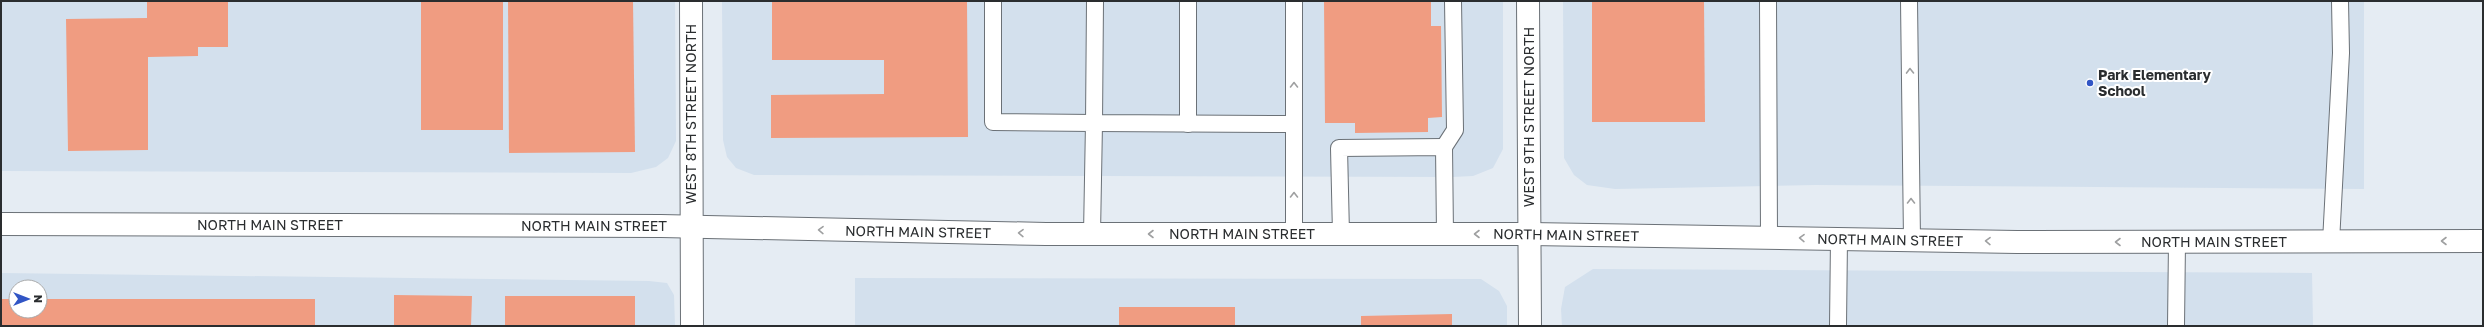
<svg xmlns="http://www.w3.org/2000/svg" width="2484" height="327" viewBox="0 0 2484 327" font-family="'Golos Text',sans-serif">
	<rect width="100%" height="100%" fill="#e5ecf3"/>
	<g fill="#d3e0ed" fill-rule="evenodd">
		<polygon points="1,1 675,1 676,141 668,158 656,167 631,173 1,171"/>
		<polygon points="722,1 1503,1 1503,149 1493,168 1473,176 1452,177 754,175 736,168 727,157 723,140"/>
		<polygon points="1563,1 2364,1 2364,189 1815,185 1615,189 1587,185 1574,175 1564,158"/>
		<polygon points="1593,269 2312,273 2313,326 1562,326 1561,309 1565,287"/>
		<path d="M1 273 649 281 667 283 674 295 675 326H1ZM16 287H40V311H16Z"/>
		<polygon points="855,278 1481,279 1499,291 1507,306 1507,326 855,326"/>
	</g>
	<g fill="#f09c81">
		<polygon points="147,1 228,1 228,47 198,47 198,56 148,57 148,150 68,151 66,19 147,18"/>
		<rect x="421" y="1" width="82" height="129"/>
		<polygon points="508,1 633,1 635,152 509,153"/>
		<polygon points="772,1 967,1 968,137 771,138 771,95 884,94 884,60 772,60"/>
		<polygon points="1324,1 1431,1 1431,26 1441,26 1442,117 1428,118 1428,132 1355,133 1355,123 1325,123"/>
		<polygon points="1592,1 1704,1 1705,122 1592,122"/>
		<polygon points="394,295 472,296 471,326 394,326"/>
		<rect x="505" y="296" width="130" height="30"/>
		<polygon points="1,299 16,299 16,311 40,311 40,299 315,299 315,326 1,326"/>
		<rect x="1119" y="307" width="116" height="19"/>
		<polygon points="1452,314 1452,326 1361,326 1361,316"/>
	</g>
	<g fill="none" stroke-linecap="round" stroke-linejoin="round">
		<g stroke="#6b7177" stroke-width="18">
			<g id="service">
				<polyline points="993,1 993,122 1094,123 1092,234"/>
				<polyline points="1095,1 1094,123 1294,124"/>
				<polyline points="1188,1 1188,124"/>
				<polyline points="1294,1 1294,234"/>
				<polyline points="1768,1 1769,238"/>
				<polyline points="1909,1 1912,240"/>
				<polyline points="1444,147 1455,130 1453,1"/>
				<polyline points="1341,234 1339,148 1444,147 1445,234"/>
				<polyline points="2331,242 2341,53 2340,1"/>
				<polyline points="1838,326 1839,239"/>
				<polyline points="2176,326 2177,242"/>
			</g>
		</g>
		<g stroke="#6b7177" stroke-width="24">
			<g id="minor">
				<polyline points="691,1 692,326"/>
				<polyline points="1528,1 1530,326"/>
			</g>
		</g>
		<g stroke="#6b7177" stroke-width="24">
			<polyline id="tertiary" points="1,224 661,226 1046,234 1530,234 2017,242 2483,241"/>
		</g>
		<use href="#service" stroke="#fff" stroke-width="16"/>
		<use href="#minor" stroke="#fff" stroke-width="22"/>
		<use href="#tertiary" stroke="#fff" stroke-width="22"/>
	</g>
	<defs><path id="oneway-chevron" d="M-2-3.5L2.5 0L-2 3.5" fill="none" stroke-width="1.6" stroke-linecap="round" stroke-linejoin="round"/></defs>
	<g stroke="#9fa0a1">
		<use href="#oneway-chevron" transform="translate(1910 71) rotate(-91)"/>
		<use href="#oneway-chevron" transform="translate(1294 85) rotate(-90)"/>
		<use href="#oneway-chevron" transform="translate(1294 195) rotate(-90)"/>
		<use href="#oneway-chevron" transform="translate(1911 201) rotate(-90)"/>
		<use href="#oneway-chevron" transform="translate(821 230) rotate(-179)"/>
		<use href="#oneway-chevron" transform="translate(1021 233) rotate(-179)"/>
		<use href="#oneway-chevron" transform="translate(1151 234) rotate(180)"/>
		<use href="#oneway-chevron" transform="translate(1477 234) rotate(180)"/>
		<use href="#oneway-chevron" transform="translate(1802 238) rotate(-179)"/>
		<use href="#oneway-chevron" transform="translate(1988 241) rotate(-179)"/>
		<use href="#oneway-chevron" transform="translate(2444 241) rotate(180)"/>
		<use href="#oneway-chevron" transform="translate(2118 242) rotate(180)"/>
	</g>
	<circle fill="#3155c5" stroke="#fff" stroke-width="1.5" cx="2090" cy="83" r="4"/>
	<g text-anchor="middle" stroke-width="4" stroke-linejoin="round" paint-order="stroke">
		<g font-size="14" font-weight="bold" fill="#2a2d2f" stroke="#fff" text-anchor="start">
			<text x="2098" y="80">Park Elementary<tspan x="2098" dy="16">School</tspan></text>
		</g>
		<g font-size="14" fill="#2a2d2f" stroke="#fff">
			<text transform="translate(691 114) rotate(-90)" y="5">WEST 8TH STREET NORTH</text>
			<text transform="translate(1529 117) rotate(-90)" y="5">WEST 9TH STREET NORTH</text>
			<text x="270" y="230">NORTH MAIN STREET</text>
			<text x="594" y="231">NORTH MAIN STREET</text>
			<text transform="translate(918 232) rotate(1)" y="5">NORTH MAIN STREET</text>
			<text x="1242" y="239">NORTH MAIN STREET</text>
			<text transform="translate(1566 235) rotate(1)" y="5">NORTH MAIN STREET</text>
			<text transform="translate(1890 240) rotate(1)" y="5">NORTH MAIN STREET</text>
			<text x="2214" y="247">NORTH MAIN STREET</text>
		</g>
	</g>
	<rect width="2484" height="327" fill="none" stroke="#2a2d2f" stroke-width="4"/>
	<g transform="translate(28 299) rotate(90)"><circle r="19" fill="#ffffff" stroke="#aaabac"/>
	<path d="M0-3L7 15L0 10L-7 15Z" fill="#3155c5"/>
	<text y="-6" font-size="11" font-weight="bold" text-anchor="middle" fill="#2a2d2f">N</text>
	</g>
</svg>
